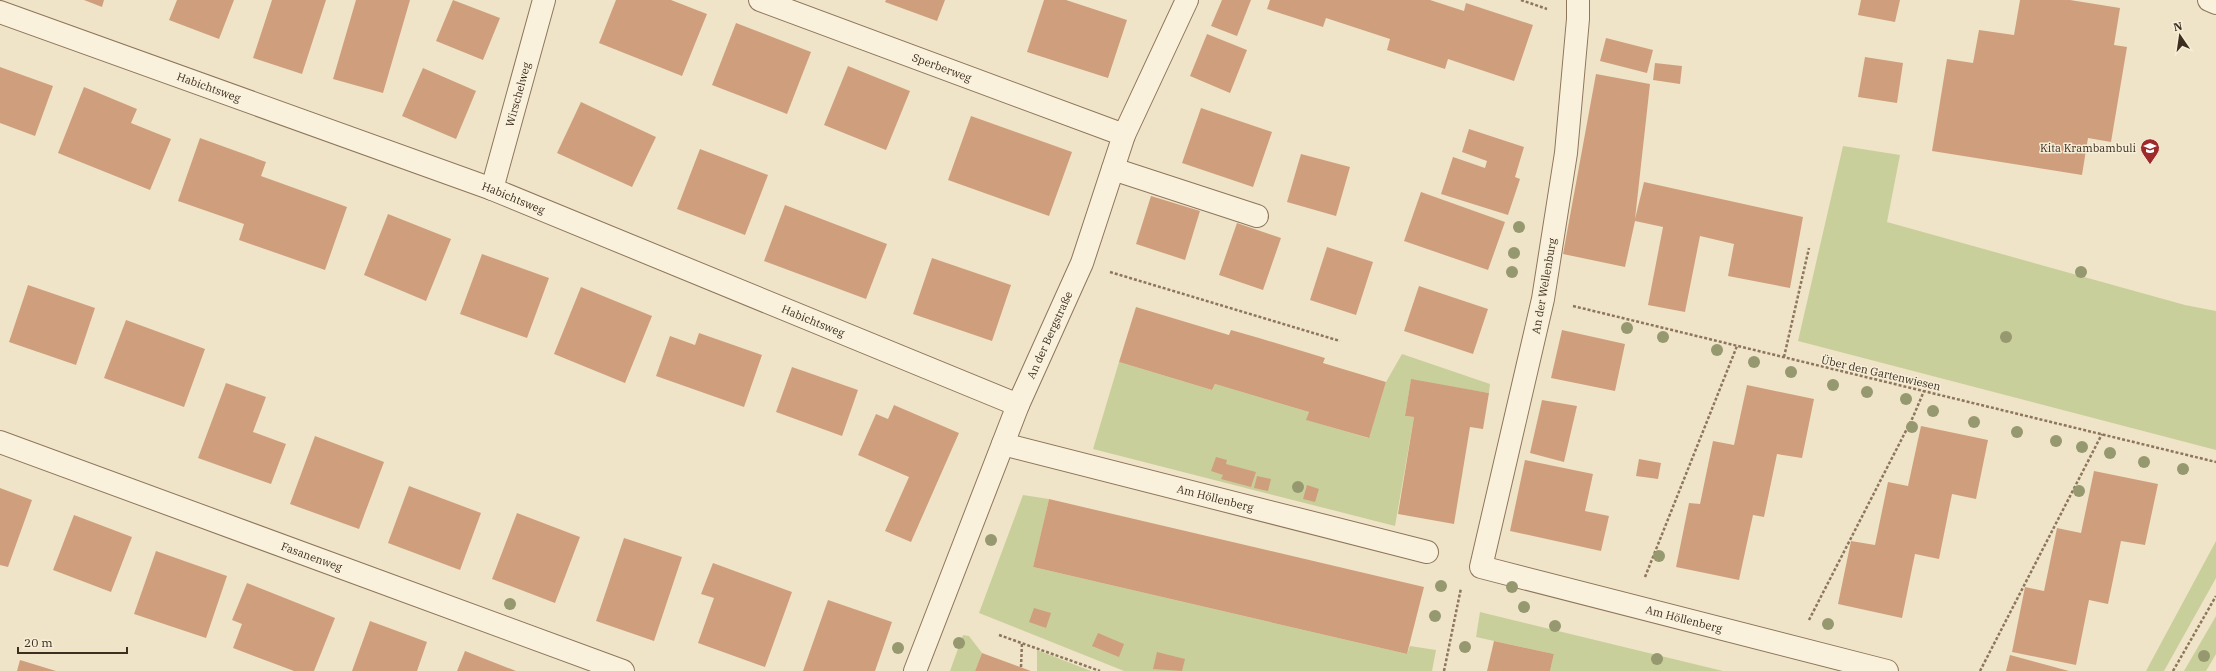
<svg xmlns="http://www.w3.org/2000/svg" width="2216" height="671" viewBox="0 0 2216 671" font-family="'IBM Plex Serif',serif">
	<rect width="100%" height="100%" fill="#f0e4c8"/>
	<g fill="#c9cf9b">
		<polygon points="1843,146 1900,155 1887,222 2185,305 2216,311 2216,450 1798,341"/>
		<polygon points="1402,354 1490,384 1489,393 1411,380 1405,416 1414,417 1395,526 1093,449 1119,362 1212,390 1215,384 1309,412 1307,420 1368,438 1386,382"/>
		<polygon points="1023,495 1049,499 1033,567 1407,654 1410,646 1436,650 1432,671 1124,671 979,613"/>
		<polygon points="2216,541 2216,578 2164,671 2146,671"/>
		<polygon points="1480,612 1723,671 1550,671 1554,654 1476,637"/>
		<polygon points="2216,616 2216,654 2206,671 2184,671"/>
		<polygon points="963,635 969,636 982,653 975,671 950,671"/>
		<polygon points="1037,650 1091,671 1037,671"/>
	</g>
	<g fill="#cf9f7d">
		<polygon points="84,0 104,0 102,7"/>
		<polygon points="177,0 234,0 219,39 169,20"/>
		<polygon points="272,0 326,0 302,74 253,58"/>
		<polygon points="356,0 410,0 383,93 333,79"/>
		<polygon points="453,0 500,18 483,60 436,41"/>
		<polygon points="616,0 671,0 707,14 682,76 599,43"/>
		<polygon points="886,0 945,0 937,21 885,2"/>
		<polygon points="1044,0 1066,0 1127,20 1108,78 1027,52"/>
		<polygon points="1222,0 1251,0 1237,36 1211,26"/>
		<polygon points="1270,0 1430,0 1464,11 1466,3 1533,25 1514,81 1448,59 1445,69 1387,50 1390,39 1326,18 1323,27 1267,9"/>
		<polygon points="1861,0 1900,0 1895,22 1858,15"/>
		<polygon points="2020,0 2070,0 2120,8 2114,45 2127,47 2111,142 2088,138 2082,175 1932,151 1947,59 1973,63 1979,30 2014,35"/>
		<polygon points="736,23 811,52 787,114 712,85"/>
		<polygon points="1207,34 1247,50 1230,93 1190,76"/>
		<polygon points="1606,38 1653,50 1647,73 1600,61"/>
		<polygon points="1865,57 1903,63 1897,103 1858,97"/>
		<polygon points="1655,63 1682,66 1680,84 1653,80"/>
		<polygon points="848,66 910,91 886,150 824,125"/>
		<polygon points="0,67 53,86 35,136 0,123"/>
		<polygon points="423,68 476,91 456,139 402,116"/>
		<polygon points="1596,74 1650,84 1635,219 1644,182 1803,217 1790,288 1728,276 1734,244 1700,236 1685,312 1648,305 1663,227 1635,221 1625,267 1563,254"/>
		<polygon points="84,87 137,109 131,123 171,139 150,190 58,153"/>
		<polygon points="581,102 656,137 632,187 557,153"/>
		<polygon points="1201,108 1272,132 1253,187 1182,163"/>
		<polygon points="971,116 1072,152 1049,216 948,180"/>
		<polygon points="1469,129 1524,147 1515,177 1520,179 1508,215 1441,194 1453,157 1485,168 1487,161 1462,152"/>
		<polygon points="200,138 266,162 261,176 347,207 325,270 239,240 244,224 178,201"/>
		<polygon points="700,149 768,175 745,235 677,209"/>
		<polygon points="1301,154 1350,167 1336,216 1287,202"/>
		<polygon points="1421,192 1505,222 1488,270 1404,241"/>
		<polygon points="1151,196 1200,211 1185,260 1136,244"/>
		<polygon points="785,205 887,244 866,299 764,261"/>
		<polygon points="388,214 451,239 426,301 364,275"/>
		<polygon points="1237,223 1281,238 1263,290 1219,275"/>
		<polygon points="1327,247 1373,262 1356,315 1310,300"/>
		<polygon points="482,254 549,278 527,338 460,314"/>
		<polygon points="932,258 1011,285 992,341 913,314"/>
		<polygon points="28,285 95,308 76,365 9,342"/>
		<polygon points="1419,286 1488,309 1473,354 1404,331"/>
		<polygon points="581,287 652,316 625,383 554,354"/>
		<polygon points="1136,307 1229,335 1231,330 1259,338 1325,358 1323,363 1386,382 1369,438 1306,420 1309,412 1215,384 1212,390 1119,362"/>
		<polygon points="126,320 205,349 184,407 104,378"/>
		<polygon points="1562,330 1625,344 1615,391 1551,378"/>
		<polygon points="699,333 762,355 744,407 656,376 670,336 695,345"/>
		<polygon points="792,367 858,390 842,436 776,412"/>
		<polygon points="1411,379 1489,393 1483,429 1470,427 1454,524 1398,514 1414,417 1405,416"/>
		<polygon points="226,383 266,397 253,432 286,444 271,484 198,458"/>
		<polygon points="1747,385 1814,399 1802,458 1777,454 1764,517 1753,515 1739,580 1676,567 1689,503 1700,504 1713,441 1734,445"/>
		<polygon points="1542,400 1577,406 1564,462 1530,453"/>
		<polygon points="894,405 959,433 911,542 885,531 909,477 858,455 876,414 888,419"/>
		<polygon points="1921,426 1988,440 1976,499 1952,494 1939,559 1915,554 1902,618 1838,604 1851,541 1875,545 1888,482 1908,486"/>
		<polygon points="315,436 384,462 359,529 290,504"/>
		<polygon points="1216,457 1227,460 1226,464 1256,472 1251,487 1221,479 1223,475 1211,471"/>
		<polygon points="1639,459 1661,463 1658,479 1636,476"/>
		<polygon points="1525,460 1593,474 1585,511 1609,516 1601,551 1510,531"/>
		<polygon points="2094,471 2158,484 2145,545 2121,541 2108,604 2089,600 2076,665 2012,652 2025,587 2044,591 2057,528 2081,533"/>
		<polygon points="1257,476 1271,479 1268,491 1254,488"/>
		<polygon points="1307,485 1319,489 1315,502 1303,499"/>
		<polygon points="409,486 481,513 460,570 388,543"/>
		<polygon points="0,488 32,500 8,567 0,565"/>
		<polygon points="1049,499 1424,587 1407,654 1033,567"/>
		<polygon points="517,513 580,537 555,603 492,579"/>
		<polygon points="74,515 132,537 111,592 53,570"/>
		<polygon points="624,538 682,557 654,641 596,621"/>
		<polygon points="156,551 227,576 206,638 134,614"/>
		<polygon points="713,563 792,592 765,667 698,643 714,598 701,594"/>
		<polygon points="247,583 335,618 314,671 294,671 233,648 242,624 232,620"/>
		<polygon points="828,600 892,622 875,671 803,671"/>
		<polygon points="1034,608 1051,613 1046,628 1029,622"/>
		<polygon points="370,621 427,642 417,671 352,671"/>
		<polygon points="1098,633 1124,644 1119,657 1092,646"/>
		<polygon points="1494,641 1554,654 1550,671 1487,671"/>
		<polygon points="465,651 516,671 457,671"/>
		<polygon points="1157,652 1185,659 1182,671 1153,669"/>
		<polygon points="982,653 1031,671 975,671"/>
		<polygon points="2010,655 2069,671 2006,671"/>
		<polygon points="20,660 56,671 17,671"/>
	</g>
	<g fill="none" stroke-linecap="round" stroke-linejoin="round">
		<g stroke="#8d765c" stroke-width="24">
			<g id="minor">
				<path id="s1" d="M760 0 1124 135"/>
				<path id="s2" d="M1578 0V19L1566 153 1543 299 1481 567 1887 671"/>
				<polyline points="2209,0 2216,3"/>
				<path id="s3" d="M0 12 492 189 1018 405"/>
				<polyline points="1113,169 1257,216"/>
				<path id="s4" d="M492 189 544 0"/>
				<path id="s5" d="M0 442 623 671"/>
				<path id="s6" d="M1003 444 1427 552"/>
				<path id="s7" d="M915 671 1018 405 1082 263 1124 135 1187 0"/>
			</g>
		</g>
		<g stroke="#8d765c" stroke-width="2.5" stroke-dasharray="3 2" stroke-linecap="butt">
			<polyline points="1521,0 1547,9"/>
			<polyline points="1110,272 1340,341"/>
			<polyline points="1573,306 2216,462"/>
			<polyline points="1784,357 1809,248"/>
			<polyline points="1645,577 1737,346"/>
			<polyline points="1809,620 1913,417 1924,391"/>
			<polyline points="999,635 1100,671"/>
			<polyline points="1021,667 1022,642"/>
			<polyline points="1444,671 1461,588"/>
			<polyline points="1980,671 2102,434"/>
			<polyline points="2173,671 2216,596"/>
		</g>
		<use href="#minor" stroke="#faf1dc" stroke-width="22"/>
	</g>
	<g fill="#96986f">
		<circle cx="1519" cy="227" r="6"/>
		<circle cx="1514" cy="253" r="6"/>
		<circle cx="1512" cy="272" r="6"/>
		<circle cx="2081" cy="272" r="6"/>
		<circle cx="1627" cy="328" r="6"/>
		<circle cx="1663" cy="337" r="6"/>
		<circle cx="2006" cy="337" r="6"/>
		<circle cx="1717" cy="350" r="6"/>
		<circle cx="1754" cy="362" r="6"/>
		<circle cx="1791" cy="372" r="6"/>
		<circle cx="1833" cy="385" r="6"/>
		<circle cx="1867" cy="392" r="6"/>
		<circle cx="1906" cy="399" r="6"/>
		<circle cx="1933" cy="411" r="6"/>
		<circle cx="1974" cy="422" r="6"/>
		<circle cx="1912" cy="427" r="6"/>
		<circle cx="2017" cy="432" r="6"/>
		<circle cx="2056" cy="441" r="6"/>
		<circle cx="2082" cy="447" r="6"/>
		<circle cx="2110" cy="453" r="6"/>
		<circle cx="2144" cy="462" r="6"/>
		<circle cx="2183" cy="469" r="6"/>
		<circle cx="1298" cy="487" r="6"/>
		<circle cx="2079" cy="491" r="6"/>
		<circle cx="991" cy="540" r="6"/>
		<circle cx="1659" cy="556" r="6"/>
		<circle cx="1441" cy="586" r="6"/>
		<circle cx="1512" cy="587" r="6"/>
		<circle cx="510" cy="604" r="6"/>
		<circle cx="1524" cy="607" r="6"/>
		<circle cx="1435" cy="616" r="6"/>
		<circle cx="1828" cy="624" r="6"/>
		<circle cx="1555" cy="626" r="6"/>
		<circle cx="959" cy="643" r="6"/>
		<circle cx="1465" cy="647" r="6"/>
		<circle cx="898" cy="648" r="6"/>
		<circle cx="2204" cy="656" r="6"/>
		<circle cx="1657" cy="659" r="6"/>
	</g>
	<defs>
		<g id="school-pin" transform="scale(1)"><path d="M0 17L-7.5 6A9.5 9.5 0 1 1 7.5 6Z" fill="#9e2a2b" stroke="#f7eed8"/><path d="M0-5L7-2L0 1L-7-2ZM-4 1L0 2.5L4 1V4Q0 6-4 4Z" fill="#fff"/></g>
	</defs>
	<g fill-rule="evenodd">
		<use href="#school-pin" x="2150" y="148"/>
	</g>
	<g text-anchor="middle" stroke-width="3" stroke-linejoin="round" paint-order="stroke">
		<g font-size="11" fill="#3d2e20" stroke="#f7eed8">
			<text dy="4" stroke="none"><textPath href="#s1" startOffset="194">Sperberweg</textPath></text>
			<text dy="4" stroke="none"><textPath href="#s3" startOffset="222">Habichtsweg</textPath></text>
			<text dy="4" stroke="none"><textPath href="#s4" startOffset="98">Wirschelweg</textPath></text>
			<text dy="4" stroke="none"><textPath href="#s3" startOffset="546">Habichtsweg</textPath></text>
			<text transform="translate(1544 286) rotate(-80)" y="4">An der Wellenburg</text>
			<text dy="4" stroke="none"><textPath href="#s3" startOffset="870">Habichtsweg</textPath></text>
			<text dy="4" stroke="none"><textPath href="#s7" startOffset="362">An der Bergstraße</textPath></text>
			<text transform="translate(1881 373) rotate(13)" y="4">Über den Gartenwiesen</text>
			<text dy="4" stroke="none"><textPath href="#s6" startOffset="219">Am Höllenberg</textPath></text>
			<text dy="4" stroke="none"><textPath href="#s5" startOffset="332">Fasanenweg</textPath></text>
			<text dy="4" stroke="none"><textPath href="#s2" startOffset="786">Am Höllenberg</textPath></text>
		</g>
		<g font-size="11" fill="#3d2e20" stroke="#f7eed8" text-anchor="end">
			<text x="2136" y="152">Kita Krambambuli</text>
		</g>
	</g>
	<g transform="translate(2180 36) rotate(347)" stroke="#f7eed8" stroke-width="3" paint-order="stroke">
	<path d="M0-3L7 15L0 10L-7 15Z" fill="#3d2e20"/>
	<text y="-6" font-size="11" font-weight="bold" text-anchor="middle" fill="#3d2e20">N</text>
	</g>
	<path d="M18 647v6h109v-6" fill="none" stroke="#3d2e20" stroke-width="2"/>
	<text x="24" y="647" font-size="12" fill="#3d2e20" stroke="#f7eed8" stroke-width="3" paint-order="stroke">20 m</text>
</svg>
